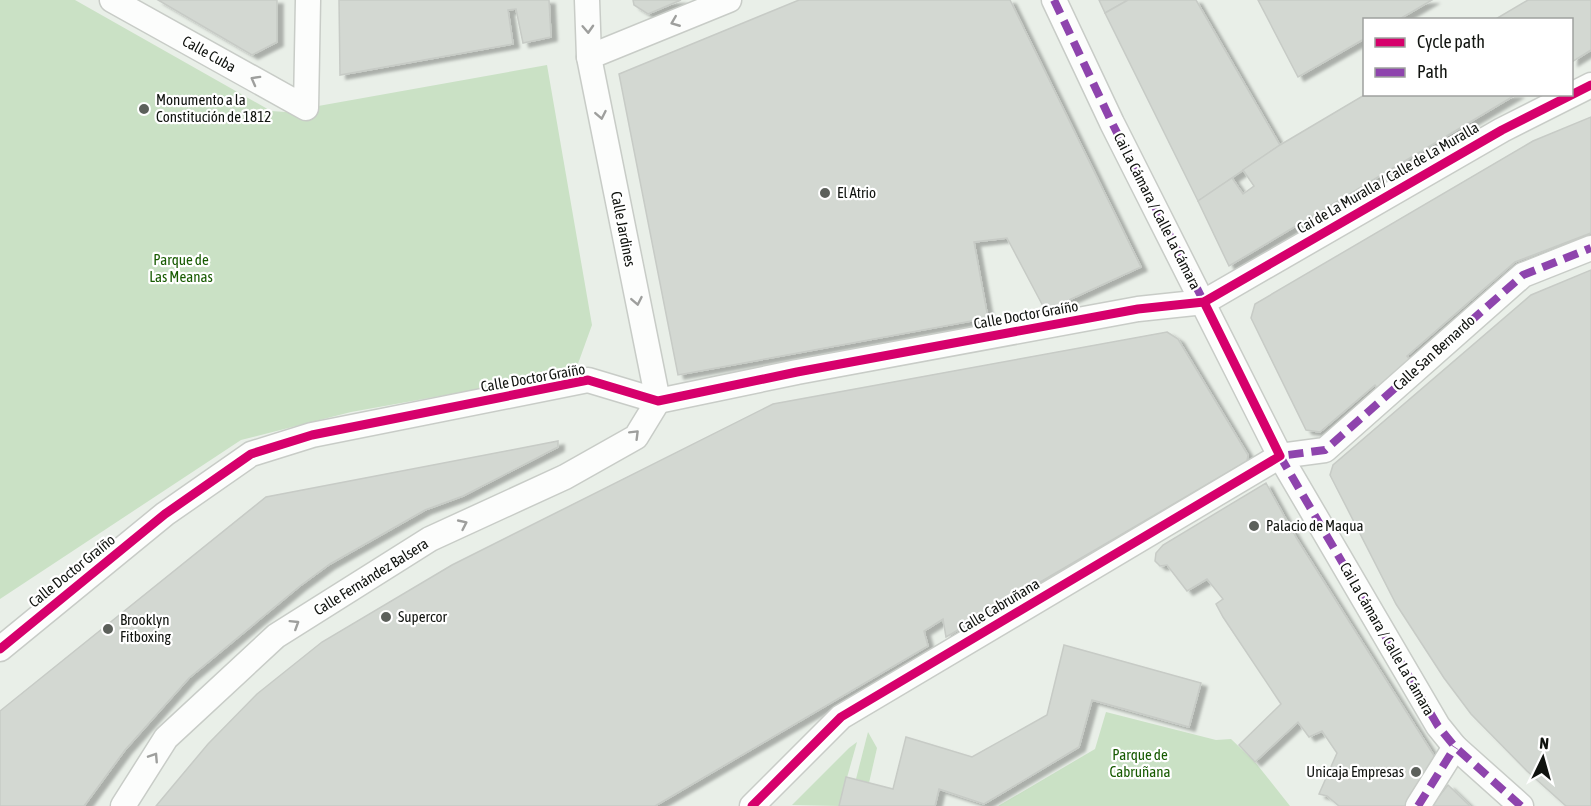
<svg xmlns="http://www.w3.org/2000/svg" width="1591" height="806" viewBox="0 0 1591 806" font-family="'Asap Condensed',sans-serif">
	<defs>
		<filter id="shadow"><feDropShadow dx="6" dy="4" stdDeviation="1.5" flood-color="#0004"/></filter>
	</defs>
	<rect width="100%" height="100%" fill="#e9efe8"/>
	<g fill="#cae1c5">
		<polygon points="0,0 75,0 271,111 300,113 307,108 547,65 592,325 575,372 351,412 241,440 0,599"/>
		<polygon points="1106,712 1216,740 1231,739 1255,762 1290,806 998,806 1095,749"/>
		<polygon points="868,732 877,748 869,783 856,779"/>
		<polygon points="857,742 839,806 792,805 849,748"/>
	</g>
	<g fill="#d3d8d2" stroke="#c7cbc6" stroke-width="1.5" filter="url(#shadow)">
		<polygon points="158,0 277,0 277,42 252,55"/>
		<polygon points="339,0 549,0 551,37 523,43 516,9 508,10 513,44 340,75"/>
		<polygon points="633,0 681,0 648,14 634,5"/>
		<polygon points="799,0 1010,0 1141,267 1058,305 1044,308 1007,238 974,242 988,318 678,375 619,74"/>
		<polygon points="1099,0 1128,0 1105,13"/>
		<polygon points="1128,0 1196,0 1280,145 1198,201 1105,13"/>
		<polygon points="1258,0 1432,0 1398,20 1364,20 1364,39 1298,77"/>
		<polygon points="1528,0 1591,0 1591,50 1572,62 1572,20 1494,20"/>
		<polygon points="1366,94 1517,94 1229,266 1198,201 1232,178 1243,194 1254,186 1243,170 1280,145"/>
		<polygon points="1591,117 1591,233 1515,262 1407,356 1410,360 1377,388 1375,385 1320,432 1306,430 1251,318 1255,304 1533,141"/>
		<polygon points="1591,270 1591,806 1566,806 1527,771 1471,714 1444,678 1396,604 1330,475 1333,465 1531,295"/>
		<polygon points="1167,332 1178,339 1248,455 1247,461 946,637 943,619 924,631 928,646 655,806 156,806 208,744 257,694 322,642 452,565 773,404"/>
		<polygon points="558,441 558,447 463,496 425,510 330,564 300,586 189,678 125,750 84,806 0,806 0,711 266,497"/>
		<polygon points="1266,483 1297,539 1440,765 1412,806 1339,806 1327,796 1319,794 1337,753 1322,731 1309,737 1298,722 1255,762 1239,745 1281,704 1223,617 1216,604 1223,599 1207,579 1187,591 1167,565 1160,566 1155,561 1156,553 1163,545"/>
		<polygon points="1064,645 1201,683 1189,727 1092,700 1079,747 984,804 939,789 935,806 839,806 846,777 893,789 906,737 972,757 1047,715"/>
		<polygon points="1448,785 1470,806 1431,806"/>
	</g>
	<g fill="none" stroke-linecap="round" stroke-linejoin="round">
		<g stroke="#c8ccc7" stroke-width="27">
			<g id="street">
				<polyline points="112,0 306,108 308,0"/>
				<polyline points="587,0 589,57 658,401"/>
				<polyline points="1054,0 1112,123 1280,456 1438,726 1455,747 1521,806"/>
				<polyline points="589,57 729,0"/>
				<polyline points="0,649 165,514 251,454 312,435 588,380 658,401 797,372 1138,309 1204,302 1502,130 1591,85"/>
				<polyline points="123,806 166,738 276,636 430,539 565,477 636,437 658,401"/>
				<polyline points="752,806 841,717 1280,456 1325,450 1523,275 1591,248"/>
				<polyline points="1418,806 1455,747"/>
			</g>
		</g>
		<use href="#street" stroke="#fcfdfc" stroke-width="24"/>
		<g stroke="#8e44ad" stroke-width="8" stroke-dasharray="15 8" stroke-linecap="butt">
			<polyline points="1054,0 1112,123 1204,302"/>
			<polyline points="1418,806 1455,747"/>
			<polyline points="1521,806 1455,747 1438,726 1280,456 1325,450 1523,275 1591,248"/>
		</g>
		<g stroke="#fff" stroke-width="13">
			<g id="cycleway">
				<polyline points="0,649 165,514 251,454 312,435 588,380 658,401 797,372 1138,309 1204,302 1502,130 1591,85"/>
				<polyline points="752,806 841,717 1280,456 1204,302"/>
			</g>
		</g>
		<use href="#cycleway" stroke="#d6006c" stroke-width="9"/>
	</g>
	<defs><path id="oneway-chevron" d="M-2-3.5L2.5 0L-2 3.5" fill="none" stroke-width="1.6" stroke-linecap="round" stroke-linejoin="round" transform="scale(1.5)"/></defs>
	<g stroke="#9e9f9d">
		<use href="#oneway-chevron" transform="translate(675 22) rotate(158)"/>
		<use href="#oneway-chevron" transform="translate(588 29) rotate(87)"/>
		<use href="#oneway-chevron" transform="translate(255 80) rotate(-151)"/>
		<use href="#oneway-chevron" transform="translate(601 115) rotate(79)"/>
		<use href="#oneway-chevron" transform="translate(637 301) rotate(79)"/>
		<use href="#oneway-chevron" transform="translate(635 434) rotate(-45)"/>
		<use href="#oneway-chevron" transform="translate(463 524) rotate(-25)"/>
		<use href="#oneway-chevron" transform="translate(295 624) rotate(-32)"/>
		<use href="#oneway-chevron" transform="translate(154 757) rotate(-57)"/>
	</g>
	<g fill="#5c605b" stroke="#fff" stroke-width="2">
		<circle cx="144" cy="109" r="6"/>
		<circle cx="825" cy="193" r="6"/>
		<circle cx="1254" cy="526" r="6"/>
		<circle cx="386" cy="617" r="6"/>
		<circle cx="108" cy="629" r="6"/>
		<circle cx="1416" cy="772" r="6"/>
	</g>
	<g text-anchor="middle" stroke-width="4.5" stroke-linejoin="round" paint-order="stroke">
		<g font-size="15" fill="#10130f" stroke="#fff">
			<text transform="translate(209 54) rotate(29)" y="5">Calle Cuba</text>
			<text transform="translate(1388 178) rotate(-30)" y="5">Cai de La Muralla / Calle de La Muralla</text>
			<text transform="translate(1157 211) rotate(63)" y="5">Cai La Cámara / Calle La Cámara</text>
			<text transform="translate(623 229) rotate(79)" y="5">Calle Jardines</text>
			<text transform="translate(1026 315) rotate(-10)" y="5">Calle Doctor Graíño</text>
			<text transform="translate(1434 353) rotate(-42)" y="5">Calle San Bernardo</text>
			<text transform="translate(533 378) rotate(-10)" y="5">Calle Doctor Graíño</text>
			<text transform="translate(72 571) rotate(-39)" y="5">Calle Doctor Graíño</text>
			<text transform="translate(371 577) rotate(-32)" y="5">Calle Fernández Balsera</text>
			<text transform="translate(999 606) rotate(-31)" y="5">Calle Cabruñana</text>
			<text transform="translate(1387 639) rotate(60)" y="5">Cai La Cámara / Calle La Cámara</text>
		</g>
		<g font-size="15" fill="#10130f" stroke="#fff" text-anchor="start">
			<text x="156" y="105">Monumento a la<tspan x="156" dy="17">Constitución de 1812</tspan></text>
			<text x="837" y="198">El Atrio</text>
			<text x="1266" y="531">Palacio de Maqua</text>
			<text x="398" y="622">Supercor</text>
			<text x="120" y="625">Brooklyn<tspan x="120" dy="17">Fitboxing</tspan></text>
			<text x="1404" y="777" text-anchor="end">Unicaja Empresas</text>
		</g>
		<g font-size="15" fill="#185b02" stroke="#fff">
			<text x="181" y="265">Parque de<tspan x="181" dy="17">Las Meanas</tspan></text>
			<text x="1140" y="760">Parque de<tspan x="1140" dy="17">Cabruñana</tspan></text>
		</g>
	</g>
	<rect x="1363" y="18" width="210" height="78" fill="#ffffff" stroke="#9fa19f" stroke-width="1.5"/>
	<rect x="1375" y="38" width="30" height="9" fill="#d6006c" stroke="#9fa19f" stroke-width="1.5"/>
	<text x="1417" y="48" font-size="18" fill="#10130f">Cycle path</text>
	<rect x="1375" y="68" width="30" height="9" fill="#8e44ad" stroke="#9fa19f" stroke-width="1.5"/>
	<text x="1417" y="78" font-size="18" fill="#10130f">Path</text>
	<g transform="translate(1543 758) rotate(5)" stroke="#ffffff" stroke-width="4.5" paint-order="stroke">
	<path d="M0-4.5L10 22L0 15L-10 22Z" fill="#10130f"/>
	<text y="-9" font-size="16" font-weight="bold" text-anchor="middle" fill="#10130f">N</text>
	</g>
</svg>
